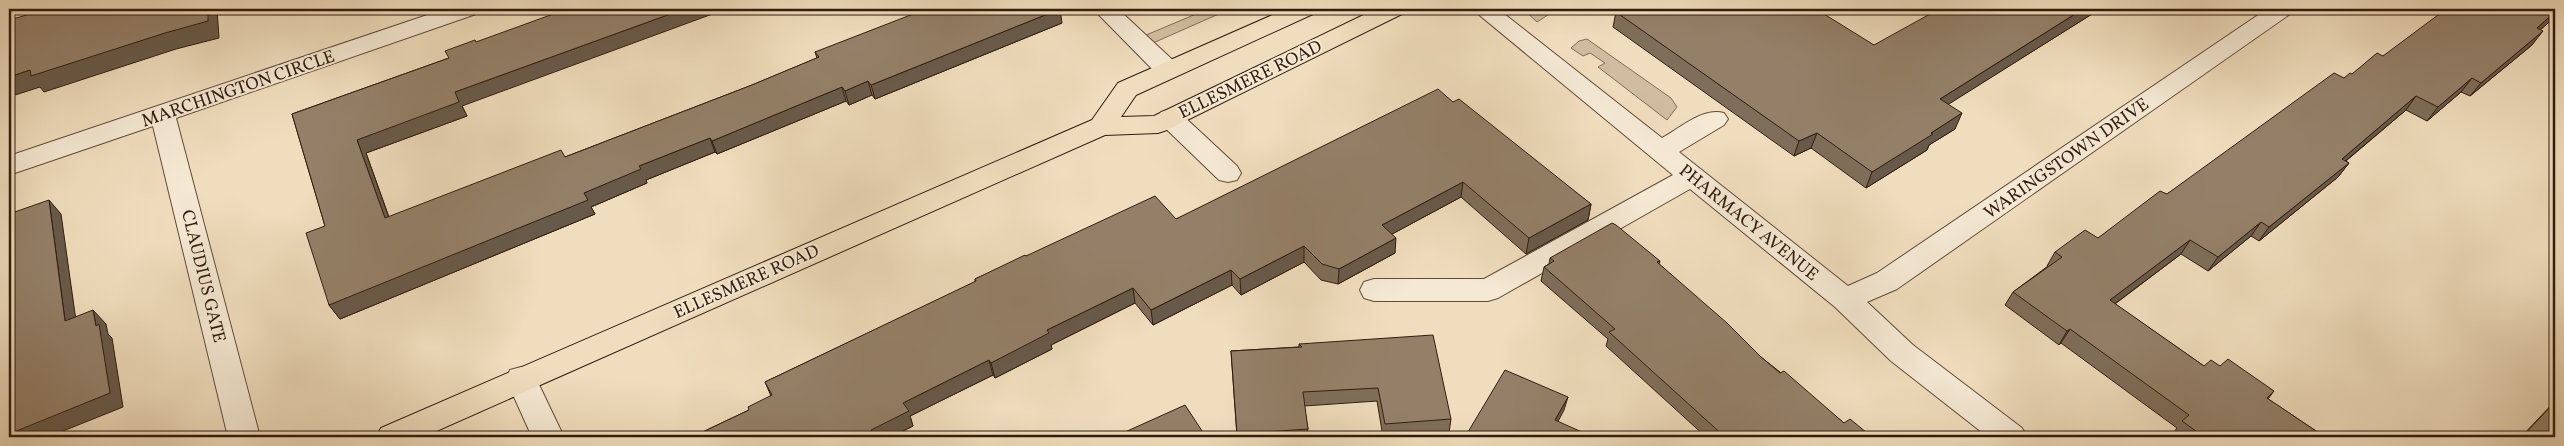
<svg xmlns="http://www.w3.org/2000/svg" width="2564" height="446" viewBox="0 0 2564 446" font-family="Vollkorn,serif">
	<rect width="100%" height="100%" fill="#f0ddbd"/>
	<filter id="stains"><feTurbulence type="fractalNoise" baseFrequency=".004" numOctaves="4"/><feColorMatrix values="0 0 0 0 .2 0 0 0 0 .09 0 0 0 0 .02 0 0 0 .5 -.17"/></filter>
	<radialGradient id="worn" r=".72"><stop offset=".6" stop-color="#630" stop-opacity="0"/><stop offset="1" stop-color="#630" stop-opacity=".3"/></radialGradient>
	<g fill="#d0bc9f" stroke="#806c57">
		<polygon points="1208,9 1230,9 1153,43 1139,38"/>
		<polygon points="1523,9 1557,9 1537,22"/>
		<polygon points="1587,39 1671,98 1677,107 1667,120 1598,67 1605,63 1590,53 1583,56 1571,48 1579,41"/>
	</g>
	<g fill="none" stroke-linecap="round" stroke-linejoin="round">
		<g stroke="#614c3a" stroke-width="2">
			<g id="minor">
				<polygon points="445,9 480,9 476,14 176,118 260,437 228,437 153,126 9,175 9,156"/>
				<polygon points="1115,9 1119,10 1177,64 1180,70 1177,76 1168,78 1159,76 1099,15 1103,10"/>
				<path d="M1472 9H1498L1662 138C1680 128 1703 107 1724 113L1728 119 1724 125 1679 152 1848 286 1877 273 2267 9H2294L2290 14 1897 289 1867 302 1913 345 2022 428 2027 437H1988L1891 361 1835 307 1690 189 1498 298 1488 301H1374L1364 298 1360 290 1364 282 1374 279H1484L1673 175Z"/>
				<polygon points="1170,109 1179,112 1237,166 1241,173 1237,180 1228,182 1219,180 1161,124 1157,118 1161,112"/>
				<polygon points="521,367 532,370 564,437 532,437 506,379 510,370"/>
			</g>
		</g>
		<g stroke="#311c0f" stroke-width="2">
			<polygon id="major" points="1286,9 1317,9 1313,14 1136,95 1121,117 1154,116 1376,9 1406,9 1402,14 1167,130 1158,133 1105,135 423,437 376,437 381,428 1092,120 1118,83"/>
		</g>
		<use href="#minor" fill="#f5e9d4" fill-rule="evenodd"/>
		<use href="#major" fill="#f0ddbd" fill-rule="evenodd"/>
	</g>
	<g fill="#7f6e5a" stroke="#311c0f">
		<polygon points="2100,9 1948,104 1955,129 1929,145 1927,150 1866,188 1811,148 1794,156 1613,27 1616,12 1874,45"/>
		<polygon points="2555,17 2540,30 2532,45 2470,96 2461,92 2427,121 2406,110 2346,161 2349,163 2338,177 2259,241 2251,236 2208,271 2181,254 2115,304 2204,366 2220,366 2274,391 2268,399 2325,437 2175,437 2172,435 2177,428 2061,343 2059,345 2005,305 2013,292 2048,266 2047,266 2055,252 2098,238 2167,194 2344,78 2352,74 2383,56"/>
		<polygon points="1062,23 875,99 872,95 849,105 846,101 717,154 715,152 646,180 647,183 591,207 595,214 340,319 329,305 325,226 292,114 449,58 462,106 467,116 366,153 389,217 565,157 752,85 817,58 815,52"/>
		<polygon points="1453,102 1591,204 1588,220 1526,254 1461,197 1392,234 1395,253 1338,284 1321,280 1304,262 1241,295 1232,285 1153,325 1135,303 1051,345 1052,349 995,378 993,375 910,416 913,426 891,437 692,437 749,410 771,396 765,382 975,282 975,279 1026,256 1176,219"/>
		<polygon points="1550,258 1660,261 1659,264 1761,357 1844,423 1872,437 1706,437 1606,346 1608,339 1541,281 1544,267 1549,264"/>
		<polygon points="1299,344 1451,419 1449,433 1383,437 1377,401 1304,406 1308,429 1307,437 1237,437 1231,351 1299,347"/>
		<polygon points="2555,401 2555,437 2521,437"/>
	</g>
	<g fill="#685a4a" stroke="#311c0f">
		<polygon points="78,9 82,9 88,16 79,14"/>
		<polygon points="208,9 217,9 219,38 176,49 44,92 40,87 9,97 9,77"/>
		<polygon points="684,9 726,9 462,106 467,116 366,153 394,232 385,218 357,140 455,92"/>
		<polygon points="1060,9 1062,23 875,99 871,85"/>
		<polygon points="2083,9 2100,9 1933,114 1940,99"/>
		<polygon points="2555,12 2555,17 2526,42 2537,28"/>
		<polygon points="2543,31 2532,45 2470,96 2481,83"/>
		<polygon points="2472,78 2461,92 2427,121 2438,107"/>
		<polygon points="868,81 872,95 849,105 845,91"/>
		<polygon points="842,87 846,101 717,154 712,141"/>
		<polygon points="2416,96 2406,110 2331,173 2342,159"/>
		<polygon points="1962,113 1955,129 1929,145 1927,150 1866,188 1872,172 1931,133"/>
		<polygon points="1817,133 1811,148 1794,156 1799,141"/>
		<polygon points="710,138 715,152 646,180 647,183 591,207 595,214 340,319 329,305 584,193 639,166"/>
		<polygon points="2349,163 2338,177 2259,241 2269,227"/>
		<polygon points="1463,182 1461,197 1381,240 1382,225"/>
		<polygon points="49,200 61,214 78,335 65,321"/>
		<polygon points="1591,204 1588,220 1526,254 1529,238"/>
		<polygon points="2261,222 2251,236 2208,271 2218,257"/>
		<polygon points="1396,238 1395,253 1338,284 1339,269"/>
		<polygon points="2190,240 2181,254 2101,314 2110,300"/>
		<polygon points="1304,246 1304,262 1241,295 1240,279"/>
		<polygon points="1231,270 1232,285 1153,325 1151,310"/>
		<polygon points="1133,288 1135,303 1051,345 1052,349 995,378 991,363 1047,330"/>
		<polygon points="93,310 106,324 108,334 112,338 123,407 48,437 9,437 9,434 96,326"/>
		<polygon points="2070,329 2061,343 2059,345 2067,331"/>
		<polygon points="989,360 993,375 910,416 913,426 891,437 874,437 871,430 903,403"/>
		<polygon points="1568,397 1564,410 1552,433 1555,420"/>
	</g>
	<g fill="#948069" stroke="#311c0f">
		<polygon points="48,9 78,9 79,14 96,9 208,9 208,21 165,33 31,76 30,70 9,77 9,27 10,26 9,20"/>
		<polygon points="567,9 684,9 455,92 459,102 357,140 385,218 561,150 565,157 752,85 819,57 815,52 926,9 1060,9 871,85 868,81 845,91 842,87 712,141 710,138 639,166 641,169 584,193 588,200 329,305 306,233 325,226 292,114 449,58 445,51 475,40 476,42"/>
		<polygon points="1623,9 1816,9 1874,45 1939,9 2083,9 1940,99 1962,113 1931,133 1933,134 1872,172 1817,133 1799,141 1616,12"/>
		<polygon points="2446,9 2555,9 2555,12 2537,28 2543,31 2481,83 2472,78 2438,107 2416,96 2342,159 2349,163 2269,227 2261,222 2218,257 2190,240 2110,300 2204,366 2211,360 2220,366 2228,359 2274,391 2267,398 2325,437 2204,437 2182,421 2189,415 2070,329 2067,331 2013,292 2062,257 2055,252 2085,230 2098,238 2160,191 2167,194 2334,73 2344,78 2350,73 2352,74 2377,53 2383,56"/>
		<polygon points="1438,89 1453,102 1459,99 1591,204 1529,238 1463,182 1382,225 1396,238 1339,269 1322,264 1304,246 1240,279 1231,270 1151,310 1133,288 1047,330 1049,333 991,363 989,360 903,403 909,411 871,430 876,437 692,437 749,410 748,407 772,395 765,382 976,281 975,279 1025,255 1026,256 1155,196 1176,219"/>
		<polygon points="49,200 65,321 93,310 96,326 99,324 110,393 9,434 9,214"/>
		<polygon points="1612,223 1616,225 1660,261 1657,262 1727,323 1761,357 1780,373 1784,371 1844,423 1850,419 1872,437 1725,437 1609,332 1615,329 1544,267 1554,261 1550,258"/>
		<polygon points="1433,335 1451,419 1385,424 1378,388 1303,392 1308,429 1237,434 1231,351 1302,347 1299,344"/>
		<polygon points="1505,370 1568,397 1555,420 1593,437 1465,437"/>
		<polygon points="2555,402 2555,437 2522,437"/>
		<polygon points="1185,405 1206,437 1114,437"/>
	</g>
	<g text-anchor="middle" stroke-width="4" stroke-linejoin="round" paint-order="stroke">
		<g font-size="18" fill="#311c0f" stroke="#f5e9d4">
			<text transform="translate(1250 79) rotate(-26)" y="6">ELLESMERE ROAD</text>
			<text transform="translate(238 88) rotate(-19)" y="6">MARCHINGTON CIRCLE</text>
			<text transform="translate(2066 158) rotate(-35)" y="6">WARINGSTOWN DRIVE</text>
			<text transform="translate(1749 222) rotate(39)" y="6">PHARMACY AVENUE</text>
			<text transform="translate(204 276) rotate(76)" y="6">CLAUDIUS GATE</text>
			<text transform="translate(746 281) rotate(-24)" y="6">ELLESMERE ROAD</text>
		</g>
	</g>
	<rect width="2564" height="446" fill="none" stroke="#f0ddbd" stroke-width="30"/>
	<rect x="10" y="10" width="2544" height="426" fill="none" stroke="#311c0f" stroke-width="2.5"/>
	<rect x="15" y="15" width="2534" height="416" fill="none" stroke="#311c0f"/>
	<rect width="100%" height="100%" filter="url(#stains)"/>
	<rect width="100%" height="100%" fill="url(#worn)"/>
</svg>
